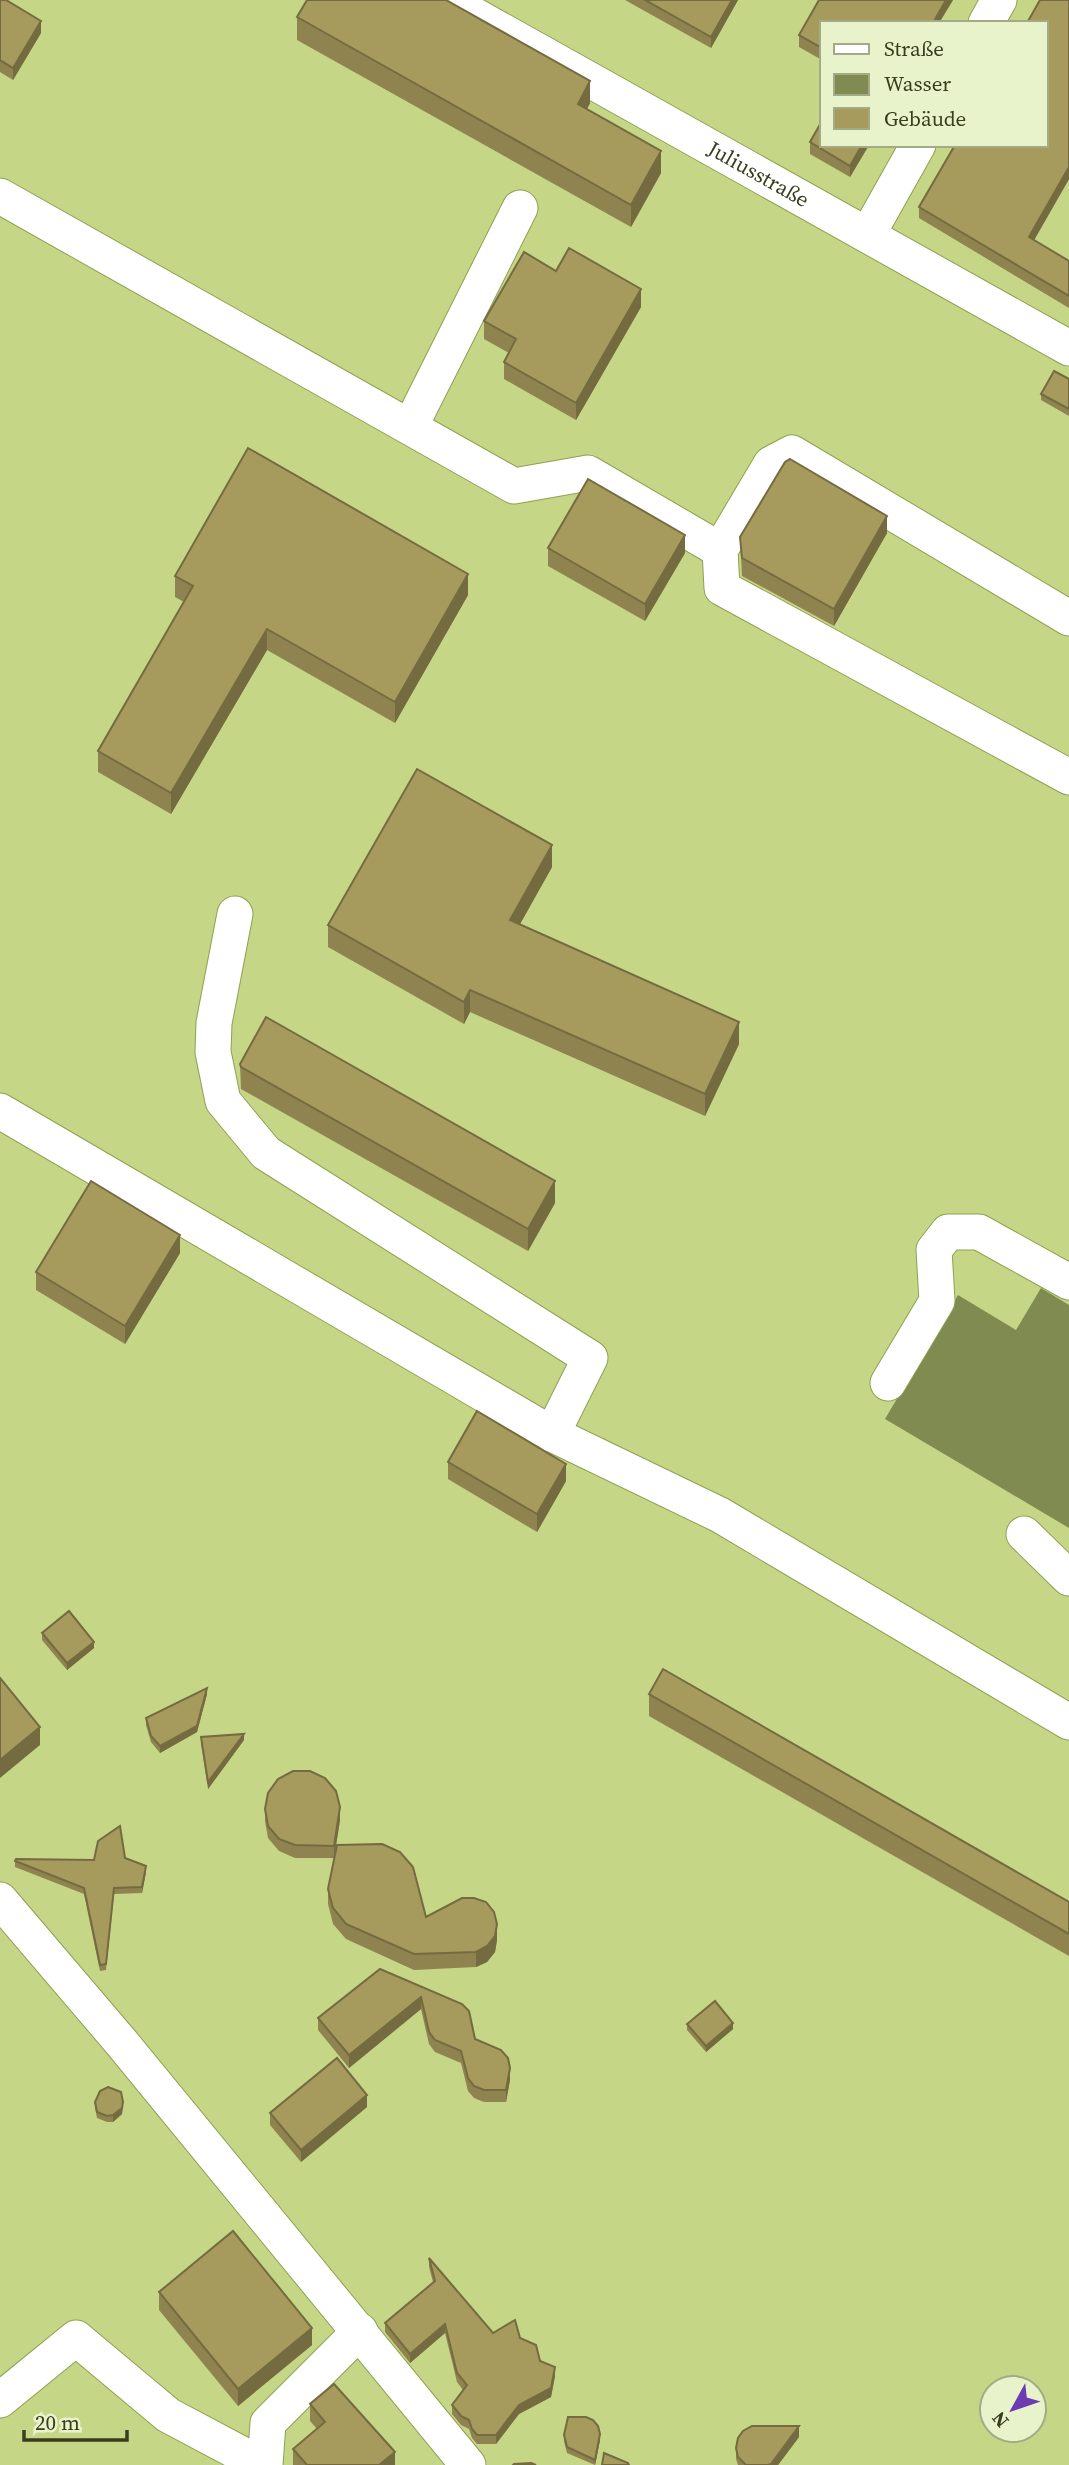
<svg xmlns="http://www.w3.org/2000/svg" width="1069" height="2465" viewBox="0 0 1069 2465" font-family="'Source Serif 4',serif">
	<rect width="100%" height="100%" fill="#c5d686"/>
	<polygon fill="#7f8b50" points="1041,1288 1069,1305 1069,1528 885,1419 958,1295 1016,1330"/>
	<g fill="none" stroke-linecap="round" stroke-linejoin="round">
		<g stroke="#90a051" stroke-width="37">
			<g id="minor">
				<path id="s1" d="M447 0 1069 348"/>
				<polyline points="986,23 999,0"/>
				<polyline points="0,196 514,486 588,473 720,550"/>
				<polyline points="868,234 918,145"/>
				<polyline points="410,427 520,208"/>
				<polyline points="1069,618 792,453 771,464 720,550 722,588 1069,777"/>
				<polyline points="235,914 214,1023 213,1052 223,1101 266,1153 590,1358 552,1434"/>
				<polyline points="0,1111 552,1434 720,1515 1069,1722"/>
				<polyline points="888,1383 937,1301 934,1250 948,1232 979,1232 1069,1282"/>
				<polyline points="1024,1534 1069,1578"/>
				<polyline points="0,1900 121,2042 468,2465"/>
				<polyline points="0,2400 76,2338 168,2415 262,2465"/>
				<polyline points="265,2465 268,2423 360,2331"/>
			</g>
		</g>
		<use href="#minor" stroke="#fff" stroke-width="35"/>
	</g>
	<g fill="#8f844f">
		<polygon points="0,0 41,33 13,80 0,72"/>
		<polygon points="625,0 738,0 711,48"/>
		<polygon points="819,0 953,0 939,23 822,23 822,60 799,47 799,35"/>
		<polygon points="1069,0 1069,179 1034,240 1069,261 1069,308 919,218 919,207"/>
		<polygon points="297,17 590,103 587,109 661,173 631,227 297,40"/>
		<polygon points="810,142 869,145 850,177 810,154"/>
		<polygon points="556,271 641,307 576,420 504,379 504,362 509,353 484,339 484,321"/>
		<polygon points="1069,379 1069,416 1041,400 1041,394"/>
		<polygon points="887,533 834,626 742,576 740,537"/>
		<polygon points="548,548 685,553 645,621 548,566"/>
		<polygon points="175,576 468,595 395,723 267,650 171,814 98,772 98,751 184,602 175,597"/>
		<polygon points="552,867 520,924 739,1044 705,1116 470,1012 464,1024 328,947 328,925"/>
		<polygon points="240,1064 555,1203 528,1251 241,1089"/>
		<polygon points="180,1253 125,1344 36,1290 36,1272"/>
		<polygon points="448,1462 566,1481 537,1532 448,1479"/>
		<polygon points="42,1633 94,1648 67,1670 42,1640"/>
		<polygon points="207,1694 197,1732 160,1753 151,1742 146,1725 146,1718"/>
		<polygon points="649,1694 1069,1902 1069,1956 649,1716"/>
		<polygon points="201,1737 244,1740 208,1789 201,1743"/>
		<polygon points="265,1809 340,1820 334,1858 295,1858 279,1851 268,1838 265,1821"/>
		<polygon points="125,1858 146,1872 142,1893 114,1894 106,1970 100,1971 84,1894 15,1867 15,1861 94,1860"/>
		<polygon points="328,1889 426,1917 497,1940 495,1952 487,1962 476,1967 414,1970 346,1939 333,1924 328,1904"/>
		<polygon points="380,1969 462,2004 475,2039 510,2080 506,2102 484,2102 474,2098 468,2091 461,2063 435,2052 429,2044 421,2009 349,2068 318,2030 318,2018"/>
		<polygon points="687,2024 733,2029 706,2052 687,2030"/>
		<polygon points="95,2102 123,2108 122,2114 113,2122 107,2122 97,2118 95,2108"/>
		<polygon points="367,2107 301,2162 270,2125 270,2113"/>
		<polygon points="429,2258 493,2333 520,2338 555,2376 551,2397 519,2414 496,2444 477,2444 472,2438 469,2429 461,2425 452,2414 452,2405 463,2390 457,2382 445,2333 410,2363 385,2332 385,2323 433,2282 429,2267"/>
		<polygon points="159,2292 312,2345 238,2406 159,2310"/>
		<polygon points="310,2404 395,2465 293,2465 293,2449 317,2429 310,2421"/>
		<polygon points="564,2435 600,2440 595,2465 567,2453 564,2441"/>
		<polygon points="799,2437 778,2465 738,2465 736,2459 736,2448"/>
	</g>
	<g fill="#746c40">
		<polygon points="732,0 738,0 711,48 711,37"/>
		<polygon points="946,0 953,0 939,23 933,23"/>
		<polygon points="41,21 41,33 13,80 13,68"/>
		<polygon points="590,81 590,103 578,126 578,104"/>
		<polygon points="862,145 869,145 850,177 850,166"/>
		<polygon points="661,151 661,173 631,227 631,205"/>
		<polygon points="1069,167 1069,179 1029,249 1029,237"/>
		<polygon points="641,289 641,307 576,420 576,403"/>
		<polygon points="887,516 887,533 834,626 834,609"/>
		<polygon points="685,535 685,553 645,621 645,604"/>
		<polygon points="468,574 468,595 395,723 395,702"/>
		<polygon points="267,629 267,650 171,814 171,793"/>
		<polygon points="552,845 552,867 510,942 510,920"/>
		<polygon points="470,990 470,1012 464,1024 464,1002"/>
		<polygon points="739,1022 739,1044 705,1116 705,1094"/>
		<polygon points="555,1181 555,1203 528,1251 528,1229"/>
		<polygon points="180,1235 180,1253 125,1344 125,1326"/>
		<polygon points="566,1464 566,1481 537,1532 537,1514"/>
		<polygon points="94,1642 94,1648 67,1670 67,1663"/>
		<polygon points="207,1688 207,1694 197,1732 160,1753 160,1746"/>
		<polygon points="40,1727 40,1745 0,1778 0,1760"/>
		<polygon points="244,1734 244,1740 208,1789 208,1782"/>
		<polygon points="340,1807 340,1820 334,1858 334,1846"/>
		<polygon points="146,1866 146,1872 142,1893 142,1887"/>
		<polygon points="497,1924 497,1940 495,1952 487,1962 476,1967 476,1952"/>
		<polygon points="421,1997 421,2009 349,2068 349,2055"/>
		<polygon points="733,2023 733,2029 706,2052 706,2046"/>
		<polygon points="510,2068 510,2080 506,2102 506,2090"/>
		<polygon points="367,2095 367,2107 301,2162 301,2150"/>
		<polygon points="123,2102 122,2114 113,2122 113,2115"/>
		<polygon points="445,2324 445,2333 410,2363 410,2354"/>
		<polygon points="312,2328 312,2345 238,2406 238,2389"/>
		<polygon points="555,2367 555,2376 551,2397 519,2414 496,2444 496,2435 519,2405"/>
		<polygon points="799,2426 799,2437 778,2465 768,2465"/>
		<polygon points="600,2434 600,2440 595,2465 595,2460"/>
		<polygon points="395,2452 395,2465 379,2465"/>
	</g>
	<g fill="#a69a5c" stroke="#746c40" stroke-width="2">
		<polygon points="0,0 6,0 41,21 13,68 0,60"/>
		<polygon points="307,0 446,0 590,81 578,104 661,151 631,205 297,17"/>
		<polygon points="645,0 732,0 711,37"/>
		<polygon points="819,0 946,0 933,23 822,23 822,48 799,35"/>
		<polygon points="1040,0 1069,0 1069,167 1029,237 1069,261 1069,296 919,207 955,145 1046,145 1046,23 1027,23"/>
		<polygon points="822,121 822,145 862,145 850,166 810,142"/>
		<polygon points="569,248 641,289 576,403 504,362 516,339 484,321 524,252 556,271"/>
		<polygon points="1054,371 1069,379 1069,409 1041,394"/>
		<polygon points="248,448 468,574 395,702 267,629 171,793 98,751 193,586 175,576"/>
		<polygon points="790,459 887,516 834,609 742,558 740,537 785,462"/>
		<polygon points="588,479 685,535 645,604 548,548"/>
		<polygon points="417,769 552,845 510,920 739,1022 705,1094 470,990 464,1002 328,925"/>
		<polygon points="266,1017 555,1181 528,1229 241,1067 240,1064"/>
		<polygon points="91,1181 180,1235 125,1326 36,1272"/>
		<polygon points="477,1411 566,1464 537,1514 448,1462"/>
		<polygon points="69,1611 94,1642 67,1663 42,1633"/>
		<polygon points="663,1669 1069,1902 1069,1934 649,1694"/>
		<polygon points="0,1678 40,1727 0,1760"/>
		<polygon points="207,1688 197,1726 160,1746 151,1736 146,1718"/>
		<polygon points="244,1734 208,1782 201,1737"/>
		<polygon points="293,1771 310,1771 325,1778 336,1791 340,1807 334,1846 295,1845 279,1839 268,1826 265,1809 268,1793 278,1779"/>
		<polygon points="120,1826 125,1858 146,1866 142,1887 114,1888 106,1964 100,1965 84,1888 15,1861 16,1859 94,1860 98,1841"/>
		<polygon points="382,1844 400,1852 413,1867 426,1917 462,1898 474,1898 486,1902 494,1912 497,1924 495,1936 487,1946 476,1952 414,1954 346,1924 333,1908 328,1889 337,1845"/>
		<polygon points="380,1969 462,2004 469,2011 475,2039 501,2050 508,2058 510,2068 506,2090 484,2090 474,2086 468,2078 461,2051 435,2040 429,2032 421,1997 349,2055 318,2018"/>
		<polygon points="715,2001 733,2023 706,2046 687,2024"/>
		<polygon points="337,2058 367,2095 301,2150 270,2113"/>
		<polygon points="108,2087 121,2092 123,2102 122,2108 113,2115 107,2116 97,2112 95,2102 100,2091"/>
		<polygon points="233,2231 312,2328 238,2389 159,2292"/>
		<polygon points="429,2258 493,2333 515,2320 520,2338 536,2345 540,2361 555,2367 551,2388 519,2405 496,2435 477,2435 472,2429 469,2420 461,2416 452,2405 467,2385 457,2373 445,2324 410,2354 385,2323 435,2281"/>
		<polygon points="334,2384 395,2452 379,2465 307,2465 293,2449 325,2422 310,2404"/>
		<polygon points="568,2417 586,2417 593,2420 598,2426 600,2434 595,2460 567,2447 564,2435"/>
		<polygon points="752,2426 799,2426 771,2464 768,2465 746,2465 738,2457 736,2448 738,2438 743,2431"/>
		<polygon points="604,2453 628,2463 629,2465 602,2465"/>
		<polygon points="531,2463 536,2465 513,2465 514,2464"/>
	</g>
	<g text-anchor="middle" stroke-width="5" stroke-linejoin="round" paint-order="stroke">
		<g font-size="21" fill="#383e1d" stroke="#e9f3cb">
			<text dy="7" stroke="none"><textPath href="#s1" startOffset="357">Juliusstraße</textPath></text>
		</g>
	</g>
	<rect x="820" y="21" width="228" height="126" fill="#e9f3cb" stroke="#a2ab85" stroke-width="2"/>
	<rect x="834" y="44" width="35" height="10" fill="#ffffff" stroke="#a2ab85" stroke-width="2"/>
	<text x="884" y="56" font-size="21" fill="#383e1d">Straße</text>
	<rect x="834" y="74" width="35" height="21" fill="#7f8b50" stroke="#a2ab85" stroke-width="2"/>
	<text x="884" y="91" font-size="21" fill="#383e1d">Wasser</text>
	<rect x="834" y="108" width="35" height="21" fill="#a69a5c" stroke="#a2ab85" stroke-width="2"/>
	<text x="884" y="126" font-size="21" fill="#383e1d">Gebäude</text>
	<g transform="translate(1013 2409) rotate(230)"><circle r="33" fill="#e9f3cb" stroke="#a2ab85" stroke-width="2"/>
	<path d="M0-5L12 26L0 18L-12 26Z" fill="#6d3bb2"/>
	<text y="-10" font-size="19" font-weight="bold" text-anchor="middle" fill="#383e1d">N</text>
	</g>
	<path d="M24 2430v10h103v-10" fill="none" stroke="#383e1d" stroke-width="3.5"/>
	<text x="35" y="2430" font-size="21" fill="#383e1d" stroke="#e9f3cb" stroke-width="5" paint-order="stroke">20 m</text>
</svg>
